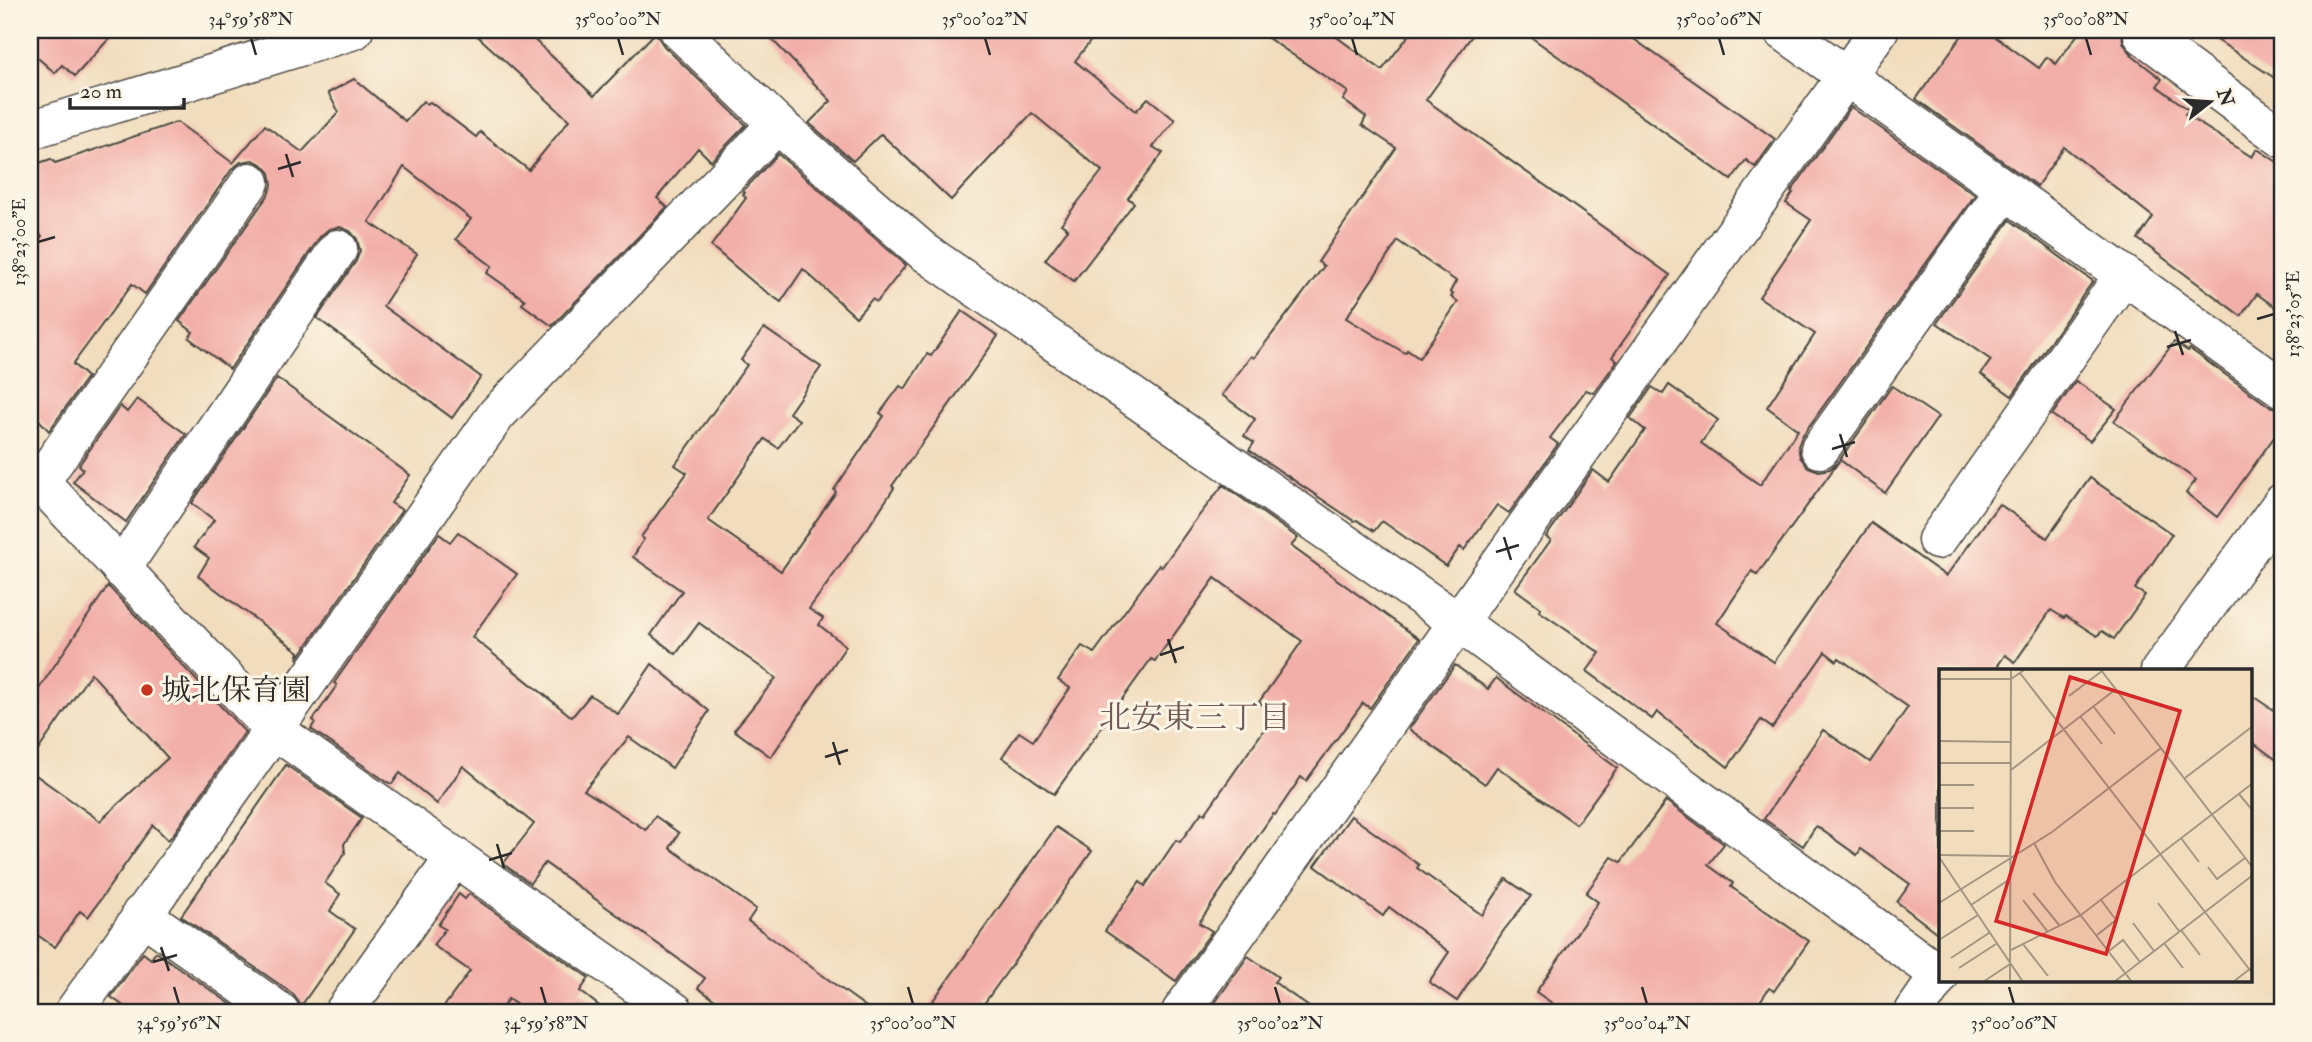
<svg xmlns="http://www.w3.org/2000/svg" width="2312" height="1042" viewBox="0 0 2312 1042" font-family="'IM FELL Double Pica','Noto Serif JP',serif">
	<rect width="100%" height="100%" fill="#fcf5e5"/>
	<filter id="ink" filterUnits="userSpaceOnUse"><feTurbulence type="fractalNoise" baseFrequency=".0143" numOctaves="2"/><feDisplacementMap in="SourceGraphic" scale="14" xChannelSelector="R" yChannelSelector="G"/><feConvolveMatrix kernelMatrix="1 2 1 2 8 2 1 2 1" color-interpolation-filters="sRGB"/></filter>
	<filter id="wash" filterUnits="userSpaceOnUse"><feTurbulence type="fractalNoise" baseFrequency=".00686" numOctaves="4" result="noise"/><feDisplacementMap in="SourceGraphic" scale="28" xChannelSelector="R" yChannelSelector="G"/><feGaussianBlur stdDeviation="1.57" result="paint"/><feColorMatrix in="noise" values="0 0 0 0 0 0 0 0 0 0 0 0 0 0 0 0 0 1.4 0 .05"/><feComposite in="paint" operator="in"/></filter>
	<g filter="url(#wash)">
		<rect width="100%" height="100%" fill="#f1ddbd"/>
		<g id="blocks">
			<g fill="#f2aea8" fill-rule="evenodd">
				<polygon points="30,30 117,30 75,76 62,65 55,73 30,51"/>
				<polygon points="471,30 524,30 594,96 658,30 658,37 664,46 746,125 711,161 698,148 657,198 667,207 552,326 522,304 525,300 487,273 492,266 456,239 471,219 404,167 369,222 417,254 383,306 481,377 452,418 317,318 356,261 360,251 357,239 350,231 340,227 329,229 320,237 230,369 189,338 193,332 179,321 268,195 272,185 270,173 263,165 253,160 241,162 232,169 145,294 132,284 73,364 87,377 49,431 30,410 30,253 42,236 30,227 30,166 51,159 55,163 177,122 233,163 265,125 302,152 339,112 328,93 354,79 405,121 423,101 427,104 430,102 476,137 480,132 529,170 569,120"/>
				<polygon points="763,30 1099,30 1075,61 1136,111 1148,98 1175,120 1153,147 1163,153 1128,198 1134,203 1074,281 1045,260 1068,229 1061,224 1102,171 1032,113 951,200 881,134 853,161 809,123 831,101"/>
				<path d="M1256 30H1327L1382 70 1413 30H1476L1426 100 1670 275 1612 357 1617 361 1594 393 1586 390 1550 438 1558 444 1509 513 1497 505 1464 550 1460 547 1446 566 1382 521 1374 531 1357 520 1354 521 1249 450 1254 443 1244 436 1255 419 1222 395 1251 356 1254 358 1324 266 1318 262 1396 148 1362 125 1366 117 1343 100 1348 92ZM1398 241 1456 281 1450 292 1453 294 1451 297 1458 302 1419 358 1407 350 1405 353 1346 318Z"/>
				<polygon points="1521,30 1621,30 1775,139 1755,167 1746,160 1731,180"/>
				<polygon points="1966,30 1986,30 2039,68 2047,57 2056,64 2081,30 2122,30 2123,43 2132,54 2131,55 2162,79 2157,86 2189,110 2185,114 2252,157 2257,149 2282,165 2282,312 2257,294 2241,316 2138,239 2153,217 2064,147 2037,186 1916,99"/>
				<polygon points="2202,30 2282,30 2282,83"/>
				<polygon points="1851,107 1975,195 1802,436 1798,446 1800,457 1808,467 1819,471 1830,469 1838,462 1892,386 1938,417 1885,493 1840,460 1757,575 1752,571 1717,623 1774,662 1871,523 1946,576 1999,504 2047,538 2090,478 2172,534 2135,589 2145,595 2114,639 2102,631 2097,636 2066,616 2064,618 2051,610 2015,662 2005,655 1994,671 1941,671 1941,936 1897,902 1910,884 1861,849 1857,855 1816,826 1803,846 1764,819 1823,730 1870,762 1908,707 1839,658 1837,661 1825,652 1772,728 1761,720 1728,767 1657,712 1652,719 1587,671 1600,653 1539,611 1541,608 1515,589 1551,540 1546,537 1593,470 1609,482 1645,430 1630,418 1652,387 1663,394 1669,385 1718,420 1701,443 1760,485 1798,430 1767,407 1815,334 1759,297 1811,220 1786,203 1793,193 1791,192"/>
				<polygon points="778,154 906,265 877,302 872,299 856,317 803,269 781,302 758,286 711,246 746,198 743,195 745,193 743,191"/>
				<polygon points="2010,220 2093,281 2012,396 1981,374 1991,360 1937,323"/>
				<polygon points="962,311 998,336 892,486 894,488 869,526 809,609 823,618 819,625 846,646 771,757 734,730 776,678 699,623 676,654 651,635 682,591 633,557 644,539 641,537 687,473 675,465 747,365 741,360 764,328 821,367 789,413 799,420 778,448 765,439 708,520 781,571 836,492 834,490 884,416 880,413 900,386 905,389 927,354 931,356"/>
				<polygon points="2174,342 2188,351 2190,349 2269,406 2282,409 2282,426 2217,517 2186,493 2196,480 2114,421"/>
				<polygon points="277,378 410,475 391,503 402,510 297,659 299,652 198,576 209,558 194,547 214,520 192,503"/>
				<polygon points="2076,381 2116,409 2090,441 2052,415"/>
				<polygon points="137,399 186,434 126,522 73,482 83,469 79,465 120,406 127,412"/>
				<polygon points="1223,485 1298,538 1291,546 1419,639 1370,708 1363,703 1306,781 1301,777 1275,815 1273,814 1199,923 1212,931 1176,981 1105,931 1140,882 1145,886 1176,840 1180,842 1202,812 1205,814 1275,714 1259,702 1302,641 1215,578 1155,661 1151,659 1054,794 1002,757 1019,732 1033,741 1070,688 1058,680 1082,646 1094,653 1159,565 1162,567 1191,526"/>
				<polygon points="458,532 517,574 472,637 572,717 590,695 618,714 652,664 709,711 672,768 629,737 584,790 646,830 655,816 679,833 670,848 756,909 748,921 873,1012 732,1012 698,988 705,978 545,863 530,883 503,864 534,824 463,766 437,804 400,773 392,784 387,782 311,729 315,722 313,720 337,685 334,683 439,534 450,542"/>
				<polygon points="108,586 245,732 172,836 168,840 153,825 88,917 80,911 55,947 30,930 30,771 100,821 168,758 91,673 30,762 30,702"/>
				<polygon points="1455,665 1488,689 1496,678 1617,768 1576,824 1497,767 1485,784 1409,729"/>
				<polygon points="2251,695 2282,716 2282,764 2251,741"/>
				<polygon points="286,765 362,818 344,844 345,853 325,883 340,894 330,911 355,929 301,1006 293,994 181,916"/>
				<polygon points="1666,801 1724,844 1708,865 1733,883 1731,887 1809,941 1774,991 1769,988 1753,1012 1565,1012 1536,992 1598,902 1586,893 1612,857 1621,862"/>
				<polygon points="1351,816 1419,865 1417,868 1482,915 1506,879 1531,896 1504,930 1457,1001 1429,982 1449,952 1389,907 1383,916 1315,866"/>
				<polygon points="1056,827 1092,851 1034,934 978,1012 925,1012"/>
				<polygon points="459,894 465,899 469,894 589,978 580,991 607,1012 527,1012 508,999 499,1012 440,1012 470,971 433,945 445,929 438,925"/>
				<polygon points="156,952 242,1012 132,1012 111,997 143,953 151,959"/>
				<polygon points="1248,956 1278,977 1274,982 1316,1012 1220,1012 1212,1007"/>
			</g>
		</g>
	</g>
	<g filter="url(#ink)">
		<use href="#blocks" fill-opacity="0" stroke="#494641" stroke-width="2"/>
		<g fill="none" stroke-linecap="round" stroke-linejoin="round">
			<g stroke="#494641" stroke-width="41">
				<g id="minor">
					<polyline points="679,30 777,124 923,251 1458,622 1940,975"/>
					<polyline points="1782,30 2282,388"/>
					<polyline points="2143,35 2282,138"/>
					<polyline points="1820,449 2005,190"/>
					<polyline points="30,471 273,729 675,1012"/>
					<polyline points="40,482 250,182"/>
					<polyline points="1937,540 2124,275"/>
					<polyline points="121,569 338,249"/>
					<polyline points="141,914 280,1012"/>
					<polyline points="74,1012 497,414 777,124"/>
					<polyline points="344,1012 455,857"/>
					<polyline points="1181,1012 1879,30"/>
				</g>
			</g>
			<g stroke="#494641" stroke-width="41">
				<g id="tertiary">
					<polyline points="30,130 354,30"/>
					<polyline points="2160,671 2282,503"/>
					<polyline points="1914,1012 1941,973"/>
				</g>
			</g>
			<use href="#minor" stroke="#fff" stroke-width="38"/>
			<use href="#tertiary" stroke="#fff" stroke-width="38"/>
		</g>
	</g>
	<path fill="none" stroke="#2b2b2b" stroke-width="2.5" d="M251 38 256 55M618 38 623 55M985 38 990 55M1352 38 1357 55M1719 38 1724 55M2086 38 2091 55M286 154 293 177M278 169 301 162M38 242 55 237M2257 319 2274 314M2175 331 2183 355M2167 347 2191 340M1840 434 1847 457M1832 449 1855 442M1504 537 1511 560M1496 552 1519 545M1168 639 1176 663M1160 655 1184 647M833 742 840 765M825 757 848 750M497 844 504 868M489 860 512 853M161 947 169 971M153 962 177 955M174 987 179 1004M541 987 546 1004M908 987 913 1004M1275 987 1280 1004M1642 987 1647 1004M2009 987 2014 1004"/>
	<circle fill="#c8321e" stroke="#fcf5e5" stroke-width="2.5" cx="147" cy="690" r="7"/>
	<g text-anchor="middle" stroke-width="6" stroke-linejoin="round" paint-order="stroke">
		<g font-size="30" fill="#2b2b2b" stroke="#fcf5e5" text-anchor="start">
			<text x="161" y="700">城北保育園</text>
		</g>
		<g font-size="32" fill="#715957" stroke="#fcf5e5">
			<text x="1195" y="728">北安東三丁目</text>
		</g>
	</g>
	<g transform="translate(1939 669)">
		<rect width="313" height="313" fill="#f1ddbd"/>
		<path fill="none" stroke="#a29683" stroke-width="2" d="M162 1 314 199M81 4 314 305M0 10H72L85 1M130 27 163 2M154 37 176 65M141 47 163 75M0 72 72 73M0 94H72M72 101 177 20M246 109 314 57M0 116H35M300 125 314 142M0 139H35M0 162H35M242 169 260 193M95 174 116 213 193 313M0 186 70 187M0 188 84 313M269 198 278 210 306 189M94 224 121 257M84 231 109 263M0 234 113 163 222 79M219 234 240 262M32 236 71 210M194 254 215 282M242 261 261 286M158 266 177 251 162 231M0 271 39 246M225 274 244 299M84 275 109 307M72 281 142 246 314 114M170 282 184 271 201 293M12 289 50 264M20 299 57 275M44 313 71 295M71 313 72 1M175 313 314 206M294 313 312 299"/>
		<path fill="#d62828" fill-opacity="0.15" stroke="#d62828" stroke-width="3.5" d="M131 8 241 42 167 285 57 252Z"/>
		<rect width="313" height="313" fill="none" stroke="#2b2b2b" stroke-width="3.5"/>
	</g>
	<rect width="2312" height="1042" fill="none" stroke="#fcf5e5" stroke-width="77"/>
	<g transform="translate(2210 102) rotate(73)" stroke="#fcf5e5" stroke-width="5" paint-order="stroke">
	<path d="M0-5L12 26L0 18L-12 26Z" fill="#2b2b2b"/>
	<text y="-10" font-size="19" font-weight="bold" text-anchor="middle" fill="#2b2b2b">N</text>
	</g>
	<path d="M70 98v10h114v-10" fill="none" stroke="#2b2b2b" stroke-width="3.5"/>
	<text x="80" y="98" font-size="21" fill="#2b2b2b" stroke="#fcf5e5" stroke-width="5" paint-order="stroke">20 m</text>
	<rect x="38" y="38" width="2236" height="966" fill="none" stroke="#2b2b2b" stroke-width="2.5"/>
	<g font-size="18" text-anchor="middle" fill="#2b2b2b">
		<text x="251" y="25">34°59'58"N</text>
		<text x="618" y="25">35°00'00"N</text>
		<text x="985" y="25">35°00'02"N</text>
		<text x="1352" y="25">35°00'04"N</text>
		<text x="1719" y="25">35°00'06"N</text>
		<text x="2086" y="25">35°00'08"N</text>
		<text transform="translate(19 242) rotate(-90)" y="6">138°23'00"E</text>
		<text transform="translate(2293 314) rotate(-90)" y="6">138°23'05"E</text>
		<text x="179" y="1029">34°59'56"N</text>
		<text x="546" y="1029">34°59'58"N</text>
		<text x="913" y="1029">35°00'00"N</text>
		<text x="1280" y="1029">35°00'02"N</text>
		<text x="1647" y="1029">35°00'04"N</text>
		<text x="2014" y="1029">35°00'06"N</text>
	</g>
</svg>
